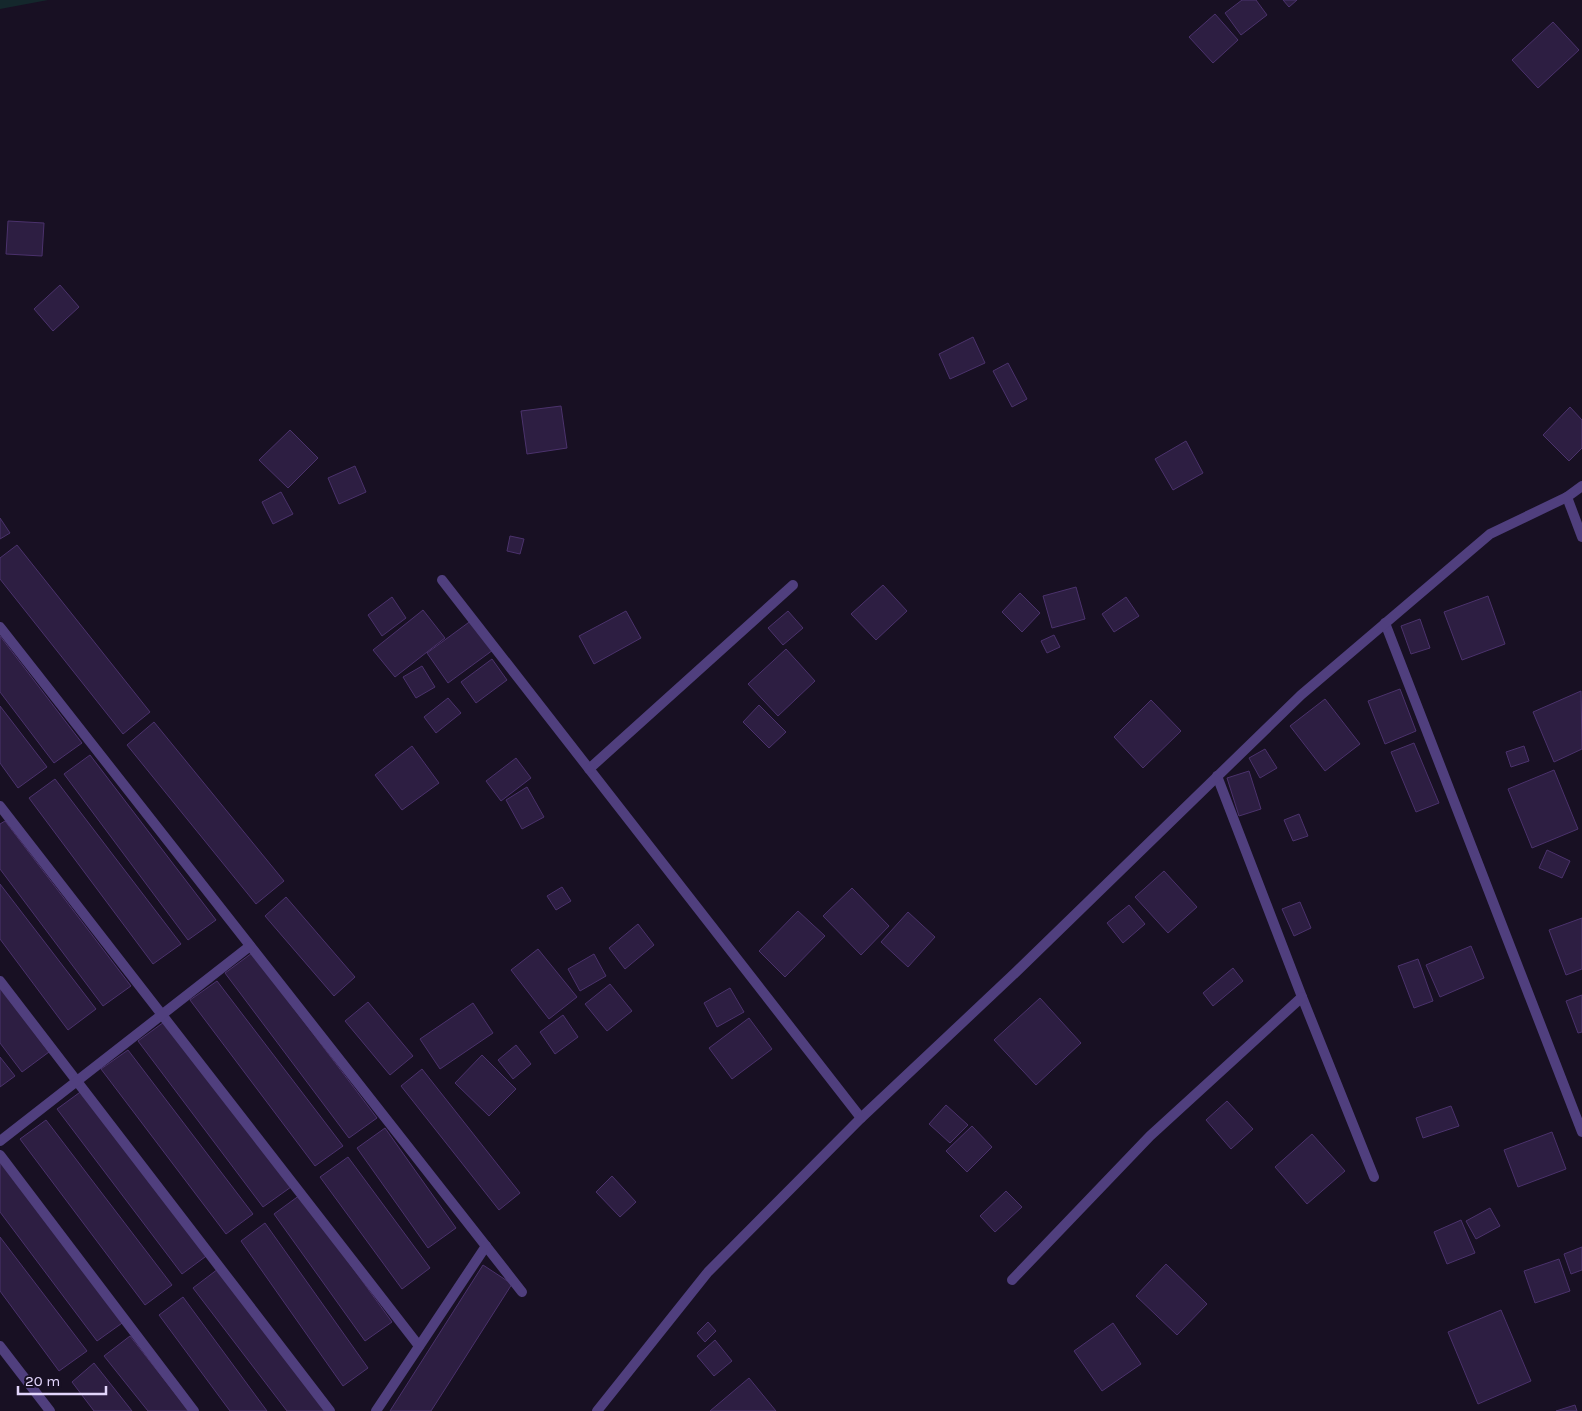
<svg xmlns="http://www.w3.org/2000/svg" width="1582" height="1411" viewBox="0 0 1582 1411" font-family="Karla,sans-serif">
	<rect width="100%" height="100%" fill="#181023"/>
	<polygon fill="#14272c" points="0,0 48,0 0,9"/>
	<g fill="#2d1e42" stroke="#4b326c">
		<polygon points="1242,0 1256,0 1267,15 1241,35 1225,13"/>
		<polygon points="1283,0 1297,0 1289,7"/>
		<polygon points="1215,14 1238,40 1213,63 1189,37"/>
		<polygon points="1553,22 1579,50 1538,88 1512,60"/>
		<polygon points="8,221 44,223 42,256 6,254"/>
		<polygon points="60,285 79,307 53,331 34,309"/>
		<polygon points="973,337 985,363 950,379 939,354"/>
		<polygon points="1008,363 1027,399 1012,407 993,371"/>
		<polygon points="561,406 567,448 527,454 521,411"/>
		<polygon points="1570,407 1582,420 1582,448 1569,461 1543,435"/>
		<polygon points="290,430 318,458 288,488 259,460"/>
		<polygon points="1186,441 1203,473 1173,490 1155,459"/>
		<polygon points="355,466 366,492 339,504 328,478"/>
		<polygon points="281,492 293,514 273,524 262,502"/>
		<polygon points="0,518 10,533 0,539"/>
		<polygon points="510,536 524,539 520,554 507,551"/>
		<polygon points="17,545 150,712 123,734 0,579 0,558"/>
		<polygon points="883,585 907,611 876,640 851,614"/>
		<polygon points="1076,587 1085,619 1052,628 1043,596"/>
		<polygon points="1020,593 1040,613 1022,632 1002,612"/>
		<polygon points="1488,596 1505,644 1462,660 1444,612"/>
		<polygon points="392,597 406,618 382,636 368,615"/>
		<polygon points="1126,597 1139,616 1114,632 1102,614"/>
		<polygon points="423,610 445,638 395,677 373,650"/>
		<polygon points="626,611 641,638 594,664 579,636"/>
		<polygon points="788,611 803,628 783,645 768,628"/>
		<polygon points="1420,619 1430,648 1411,654 1401,626"/>
		<polygon points="472,620 493,650 448,683 427,653"/>
		<polygon points="1054,635 1060,647 1047,653 1041,641"/>
		<polygon points="0,636 82,743 54,763 0,692"/>
		<polygon points="786,649 815,681 778,716 748,684"/>
		<polygon points="492,659 507,680 476,703 461,682"/>
		<polygon points="422,666 435,687 416,698 403,677"/>
		<polygon points="1400,689 1416,731 1385,744 1368,701"/>
		<polygon points="1581,691 1582,749 1554,762 1533,712"/>
		<polygon points="448,698 461,713 436,733 424,717"/>
		<polygon points="1325,699 1360,744 1325,771 1290,726"/>
		<polygon points="1151,700 1181,731 1143,768 1114,737"/>
		<polygon points="759,705 786,732 769,748 743,722"/>
		<polygon points="0,706 47,767 18,788 0,763"/>
		<polygon points="154,722 284,881 256,904 127,745"/>
		<polygon points="1414,743 1439,803 1416,812 1391,752"/>
		<polygon points="412,746 439,783 402,810 375,775"/>
		<polygon points="1524,746 1529,761 1511,767 1506,752"/>
		<polygon points="1265,749 1277,768 1260,778 1249,758"/>
		<polygon points="90,755 216,920 188,940 64,774"/>
		<polygon points="516,758 531,778 501,801 486,781"/>
		<polygon points="1554,770 1578,829 1532,848 1508,789"/>
		<polygon points="1249,771 1261,809 1239,816 1227,778"/>
		<polygon points="55,779 181,944 153,964 29,798"/>
		<polygon points="527,787 544,817 522,829 506,800"/>
		<polygon points="1299,814 1308,836 1293,841 1284,820"/>
		<polygon points="5,821 131,986 103,1006 0,869 0,824"/>
		<polygon points="1547,850 1570,861 1562,878 1539,868"/>
		<polygon points="1164,871 1197,907 1168,933 1135,897"/>
		<polygon points="0,884 96,1009 68,1030 0,939"/>
		<polygon points="562,887 571,901 556,910 547,896"/>
		<polygon points="852,888 889,926 861,955 823,916"/>
		<polygon points="286,897 355,977 334,996 265,916"/>
		<polygon points="1300,902 1311,928 1294,936 1282,909"/>
		<polygon points="1129,905 1145,924 1123,943 1107,923"/>
		<polygon points="798,911 825,936 785,977 759,951"/>
		<polygon points="908,912 935,937 908,967 881,942"/>
		<polygon points="1582,918 1582,969 1566,975 1549,930"/>
		<polygon points="638,924 654,945 625,969 609,948"/>
		<polygon points="1471,946 1484,978 1440,997 1426,965"/>
		<polygon points="538,949 577,997 549,1019 511,970"/>
		<polygon points="252,953 377,1118 349,1138 225,973"/>
		<polygon points="594,954 606,976 580,991 568,969"/>
		<polygon points="1418,959 1433,1001 1414,1008 1398,966"/>
		<polygon points="1233,968 1243,981 1213,1006 1203,993"/>
		<polygon points="217,981 343,1146 315,1166 190,1000"/>
		<polygon points="610,984 632,1011 607,1031 585,1004"/>
		<polygon points="0,987 49,1052 22,1072 0,1043"/>
		<polygon points="730,988 744,1012 717,1027 704,1003"/>
		<polygon points="1582,995 1582,1032 1578,1033 1566,1001"/>
		<polygon points="1040,998 1081,1043 1036,1085 994,1040"/>
		<polygon points="368,1002 413,1056 390,1075 345,1021"/>
		<polygon points="473,1003 493,1033 440,1069 420,1039"/>
		<polygon points="563,1015 578,1037 555,1054 540,1032"/>
		<polygon points="749,1018 772,1049 732,1079 709,1048"/>
		<polygon points="164,1022 291,1187 263,1207 138,1041"/>
		<polygon points="516,1045 531,1064 513,1079 498,1060"/>
		<polygon points="128,1050 253,1214 226,1234 101,1069"/>
		<polygon points="482,1055 516,1089 489,1116 455,1083"/>
		<polygon points="0,1057 15,1076 0,1087"/>
		<polygon points="422,1069 520,1193 499,1210 401,1086"/>
		<polygon points="83,1090 209,1254 182,1274 57,1109"/>
		<polygon points="1227,1101 1253,1129 1231,1149 1206,1120"/>
		<polygon points="946,1105 968,1125 950,1143 929,1124"/>
		<polygon points="1451,1106 1459,1126 1423,1138 1416,1118"/>
		<polygon points="46,1120 172,1285 145,1305 20,1139"/>
		<polygon points="972,1126 992,1147 967,1172 946,1151"/>
		<polygon points="385,1128 456,1228 428,1248 357,1148"/>
		<polygon points="1552,1132 1566,1169 1518,1187 1504,1150"/>
		<polygon points="1312,1134 1345,1171 1307,1204 1275,1167"/>
		<polygon points="348,1157 430,1268 402,1289 320,1177"/>
		<polygon points="0,1158 125,1321 97,1341 0,1212"/>
		<polygon points="612,1176 636,1202 620,1217 596,1192"/>
		<polygon points="1006,1191 1022,1207 995,1232 980,1216"/>
		<polygon points="300,1195 392,1322 365,1341 274,1214"/>
		<polygon points="1490,1208 1500,1226 1476,1239 1466,1221"/>
		<polygon points="1461,1220 1475,1253 1447,1264 1434,1232"/>
		<polygon points="265,1223 368,1368 343,1386 241,1241"/>
		<polygon points="0,1237 87,1351 59,1371 0,1291"/>
		<polygon points="1582,1247 1582,1270 1571,1274 1564,1254"/>
		<polygon points="1559,1259 1570,1291 1535,1303 1524,1271"/>
		<polygon points="1166,1264 1207,1304 1177,1335 1136,1296"/>
		<polygon points="483,1265 512,1284 431,1411 390,1411"/>
		<polygon points="218,1269 327,1411 287,1411 193,1288"/>
		<polygon points="183,1297 267,1411 230,1411 159,1315"/>
		<polygon points="1501,1310 1531,1381 1478,1404 1448,1332"/>
		<polygon points="708,1322 716,1331 705,1342 697,1333"/>
		<polygon points="1113,1323 1141,1364 1102,1391 1074,1351"/>
		<polygon points="130,1336 189,1411 148,1411 104,1356"/>
		<polygon points="715,1340 732,1361 714,1376 697,1356"/>
		<polygon points="94,1363 132,1411 94,1411 72,1382"/>
		<polygon points="749,1378 776,1411 710,1411"/>
		<polygon points="1575,1405 1577,1411 1556,1411"/>
	</g>
	<g fill="none" stroke-linecap="round" stroke-linejoin="round">
		<g stroke="#503f7e" stroke-width="10">
			<polyline points="1567,497 1582,537"/>
			<polyline points="442,580 861,1118"/>
			<polyline points="1385,623 1582,1132"/>
			<polyline points="0,627 522,1292"/>
			<polyline points="589,769 793,585"/>
			<polyline points="1217,776 1302,997 1374,1177"/>
			<polyline points="0,806 419,1346"/>
			<polyline points="0,981 330,1411"/>
			<polyline points="0,1141 250,946"/>
			<polyline points="0,1155 194,1411"/>
			<polyline points="1012,1280 1150,1136 1302,997"/>
			<polyline points="0,1346 50,1411"/>
			<polyline points="376,1411 486,1246"/>
			<polyline points="597,1411 708,1272 861,1118 1015,973 1301,695 1490,534 1567,497 1582,486"/>
		</g>
	</g>
	<path d="M18 1386v8h88v-8" fill="none" stroke="#e2d5fb" stroke-width="2.5"/>
	<text x="25" y="1386" font-size="15" fill="#e2d5fb" stroke="#181023" stroke-width="4" paint-order="stroke">20 m</text>
</svg>
